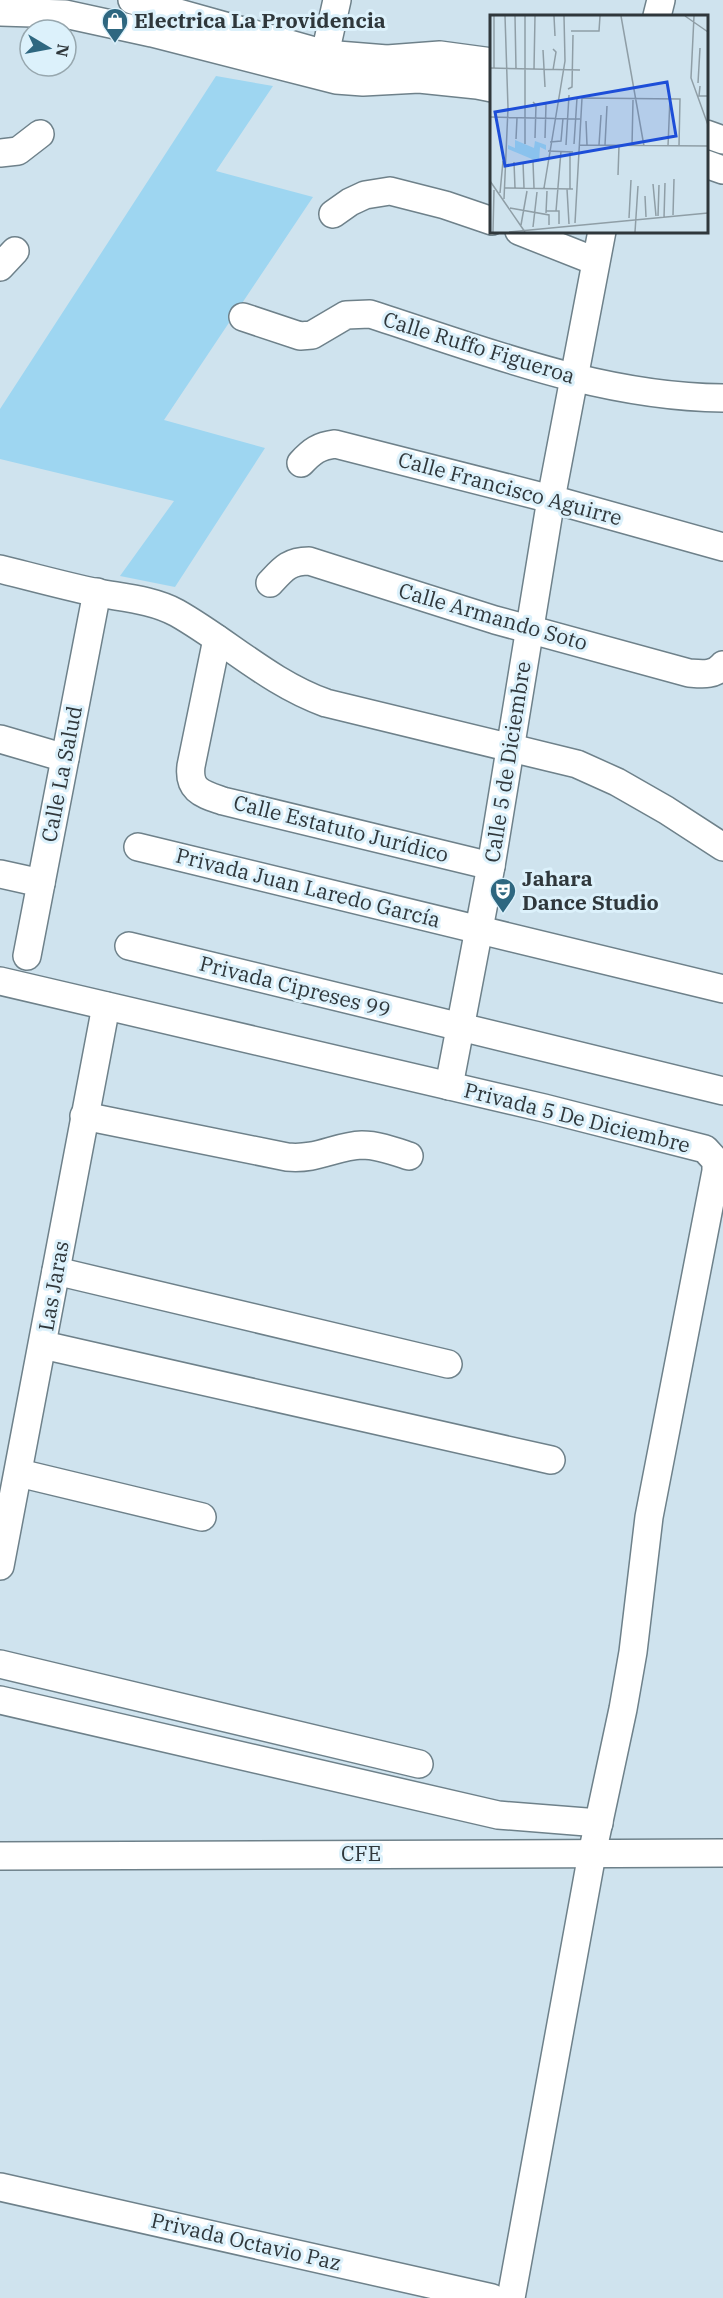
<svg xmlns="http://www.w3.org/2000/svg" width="723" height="2298" viewBox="0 0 723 2298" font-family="'IBM Plex Serif',serif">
	<rect width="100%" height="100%" fill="#cfe3ee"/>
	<polygon fill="#9ed6f1" points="216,76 273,86 216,171 313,197 164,420 265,448 175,587 120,576 174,501 0,459 0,409"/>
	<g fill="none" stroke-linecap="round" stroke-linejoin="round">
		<g stroke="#6e818a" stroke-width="30">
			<g id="minor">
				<polyline points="132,0 325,54 387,59 440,55 492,62"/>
				<polyline points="0,12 65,14 152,33 336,80 363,82 419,79 477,85 492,88"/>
				<polyline points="657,16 661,0"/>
				<polyline points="321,72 337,0"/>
				<polyline points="706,134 723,140"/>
				<polyline points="0,153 18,151 40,134"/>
				<polyline points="706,164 723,170"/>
				<polyline points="333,214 350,202 365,195 390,191 445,205 492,221"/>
				<polyline points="519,231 595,261"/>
				<polyline points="0,267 15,251"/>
				<path d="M243 317 300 336 312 335 346 315 370 314C485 351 601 397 723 398"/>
				<path d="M301 463C312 451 319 446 335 444L551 499 723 547"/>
				<path d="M0 569C32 577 65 586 98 593 125 598 153 600 177 613 228 642 270 683 326 703L577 764 617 782 666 810 723 847"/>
				<path d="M270 583C283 569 289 561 309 561L495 620 689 673C702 674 714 676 723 665"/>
				<path d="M217 639 191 766C188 791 203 794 223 801L491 866"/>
				<polyline points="0,739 65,758"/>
				<polyline points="138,847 723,989"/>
				<polyline points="0,874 41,883"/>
				<polyline points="129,946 723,1091"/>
				<polyline points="27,956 97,592"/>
				<polyline points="0,981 544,1108 705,1149 716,1161 716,1171 649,1517 633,1652 623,1709 592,1854 511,2298"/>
				<polyline points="449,1086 491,866 551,499 602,231"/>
				<path d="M84 1116 287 1157C318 1160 335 1146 362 1145 378 1145 394 1151 409 1156"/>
				<polyline points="56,1271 448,1364"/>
				<polyline points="43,1345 551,1460"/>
				<polyline points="19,1473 202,1517"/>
				<polyline points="0,1566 106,1006"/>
				<polyline points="0,1664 419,1764"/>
				<polyline points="0,1700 498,1815 599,1823"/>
				<polyline points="0,1856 723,1853"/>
				<polyline points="0,2187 492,2298"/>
			</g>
		</g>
		<use href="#minor" stroke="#fff" stroke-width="27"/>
	</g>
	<defs>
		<g id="shop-pin" transform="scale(1.35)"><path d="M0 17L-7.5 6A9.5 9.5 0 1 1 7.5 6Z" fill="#2e6780" stroke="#dcf1fb"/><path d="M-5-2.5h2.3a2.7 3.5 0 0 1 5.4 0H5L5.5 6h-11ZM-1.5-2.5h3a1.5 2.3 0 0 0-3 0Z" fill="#fff"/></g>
		<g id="theatre-pin" transform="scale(1.35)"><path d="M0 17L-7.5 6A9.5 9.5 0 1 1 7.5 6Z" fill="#2e6780" stroke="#dcf1fb"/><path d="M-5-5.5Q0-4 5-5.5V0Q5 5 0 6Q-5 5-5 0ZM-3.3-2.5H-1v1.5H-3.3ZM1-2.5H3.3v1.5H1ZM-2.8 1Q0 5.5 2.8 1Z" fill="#fff"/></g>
	</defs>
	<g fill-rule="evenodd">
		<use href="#shop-pin" x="115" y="21"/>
		<use href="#theatre-pin" x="503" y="891"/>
	</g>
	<g text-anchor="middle" stroke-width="6" stroke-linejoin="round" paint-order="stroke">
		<g font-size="21" font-weight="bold" fill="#2f373b" stroke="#dcf1fb" text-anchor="start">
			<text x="134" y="28">Electrica La Providencia</text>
			<text x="522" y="886">Jahara<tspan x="522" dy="24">Dance Studio</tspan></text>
		</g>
		<g font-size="21" fill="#2f373b" stroke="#dcf1fb">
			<text transform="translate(479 348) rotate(17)" y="7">Calle Ruffo Figueroa</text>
			<text transform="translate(510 489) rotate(15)" y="7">Calle Francisco Aguirre</text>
			<text transform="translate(493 617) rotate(16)" y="7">Calle Armando Soto</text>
			<text transform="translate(508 762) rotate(-81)" y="7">Calle 5 de Diciembre</text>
			<text transform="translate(62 774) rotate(-79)" y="7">Calle La Salud</text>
			<text transform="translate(341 829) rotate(14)" y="7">Calle Estatuto Jurídico</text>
			<text transform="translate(308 888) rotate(14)" y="7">Privada Juan Laredo García</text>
			<text transform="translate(295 987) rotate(14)" y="7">Privada Cipreses 99</text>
			<text transform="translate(577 1118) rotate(14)" y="7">Privada 5 De Diciembre</text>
			<text transform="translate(54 1286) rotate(-80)" y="7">Las Jaras</text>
			<text x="361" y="1861">CFE</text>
			<text transform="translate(246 2242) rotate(13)" y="7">Privada Octavio Paz</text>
		</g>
	</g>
	<g transform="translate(490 15)">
		<rect width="218" height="218" fill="#cfe3ee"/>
		<path d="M25 125 44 133 45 126 56 130V135L50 132 49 147 18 134V130L25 133Z" fill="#9ed6f1"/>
		<path fill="none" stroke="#8f9ea6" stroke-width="1.5" d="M4 1V54M25 1 26 54M35 1V129M64 1 65 21M131 1 154 131M195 1 218 17M204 1 201 63 218 110M81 16H109L110 1M63 34 66 37 63 55M53 35 55 72M0 53 90 55M44 54 45 1M208 68 210 33M210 71 209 81H218M78 74 82 72 83 20M43 87 46 90 45 123M53 88 56 90 55 123M0 102 90 104M96 106 97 130M26 124 27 103M60 127 71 126 73 103M84 129 87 83M76 130 79 80M89 130 218 131M109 130 111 100M115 130 117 91M142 131 143 85M178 131 180 83M58 136 83 137M80 137V174M24 147 25 173M33 147 34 173M43 147 44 173M128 160 129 131M0 166 35 217M163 169 166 201M14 173 83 174M54 173 75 46 74 1M77 174 79 209M10 178 13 146M155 181 156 202M14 184 18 93 15 1M20 193 59 200V210M56 196H69V209M66 196 71 136M56 198 57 176M183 200 184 164M168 201 169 170M139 203 141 165M174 203 175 168M85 208 92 83 190 84 189 131M31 210 37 176M43 212 47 177M3 217 4 175M19 217 218 198M145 217 148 171"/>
		<path fill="#1d4ed8" fill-opacity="0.15" stroke="#1d4ed8" stroke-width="3" d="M177 67 186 121 15 151 5 97Z"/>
		<rect width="218" height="218" fill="none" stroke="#2f373b" stroke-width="3"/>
	</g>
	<g transform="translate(48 48) rotate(100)"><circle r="28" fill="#dcf1fb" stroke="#97a7ae" stroke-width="1.5"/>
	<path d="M0-4.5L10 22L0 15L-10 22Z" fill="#2e6780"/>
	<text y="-9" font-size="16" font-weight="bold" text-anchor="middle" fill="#2f373b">N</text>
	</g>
</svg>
